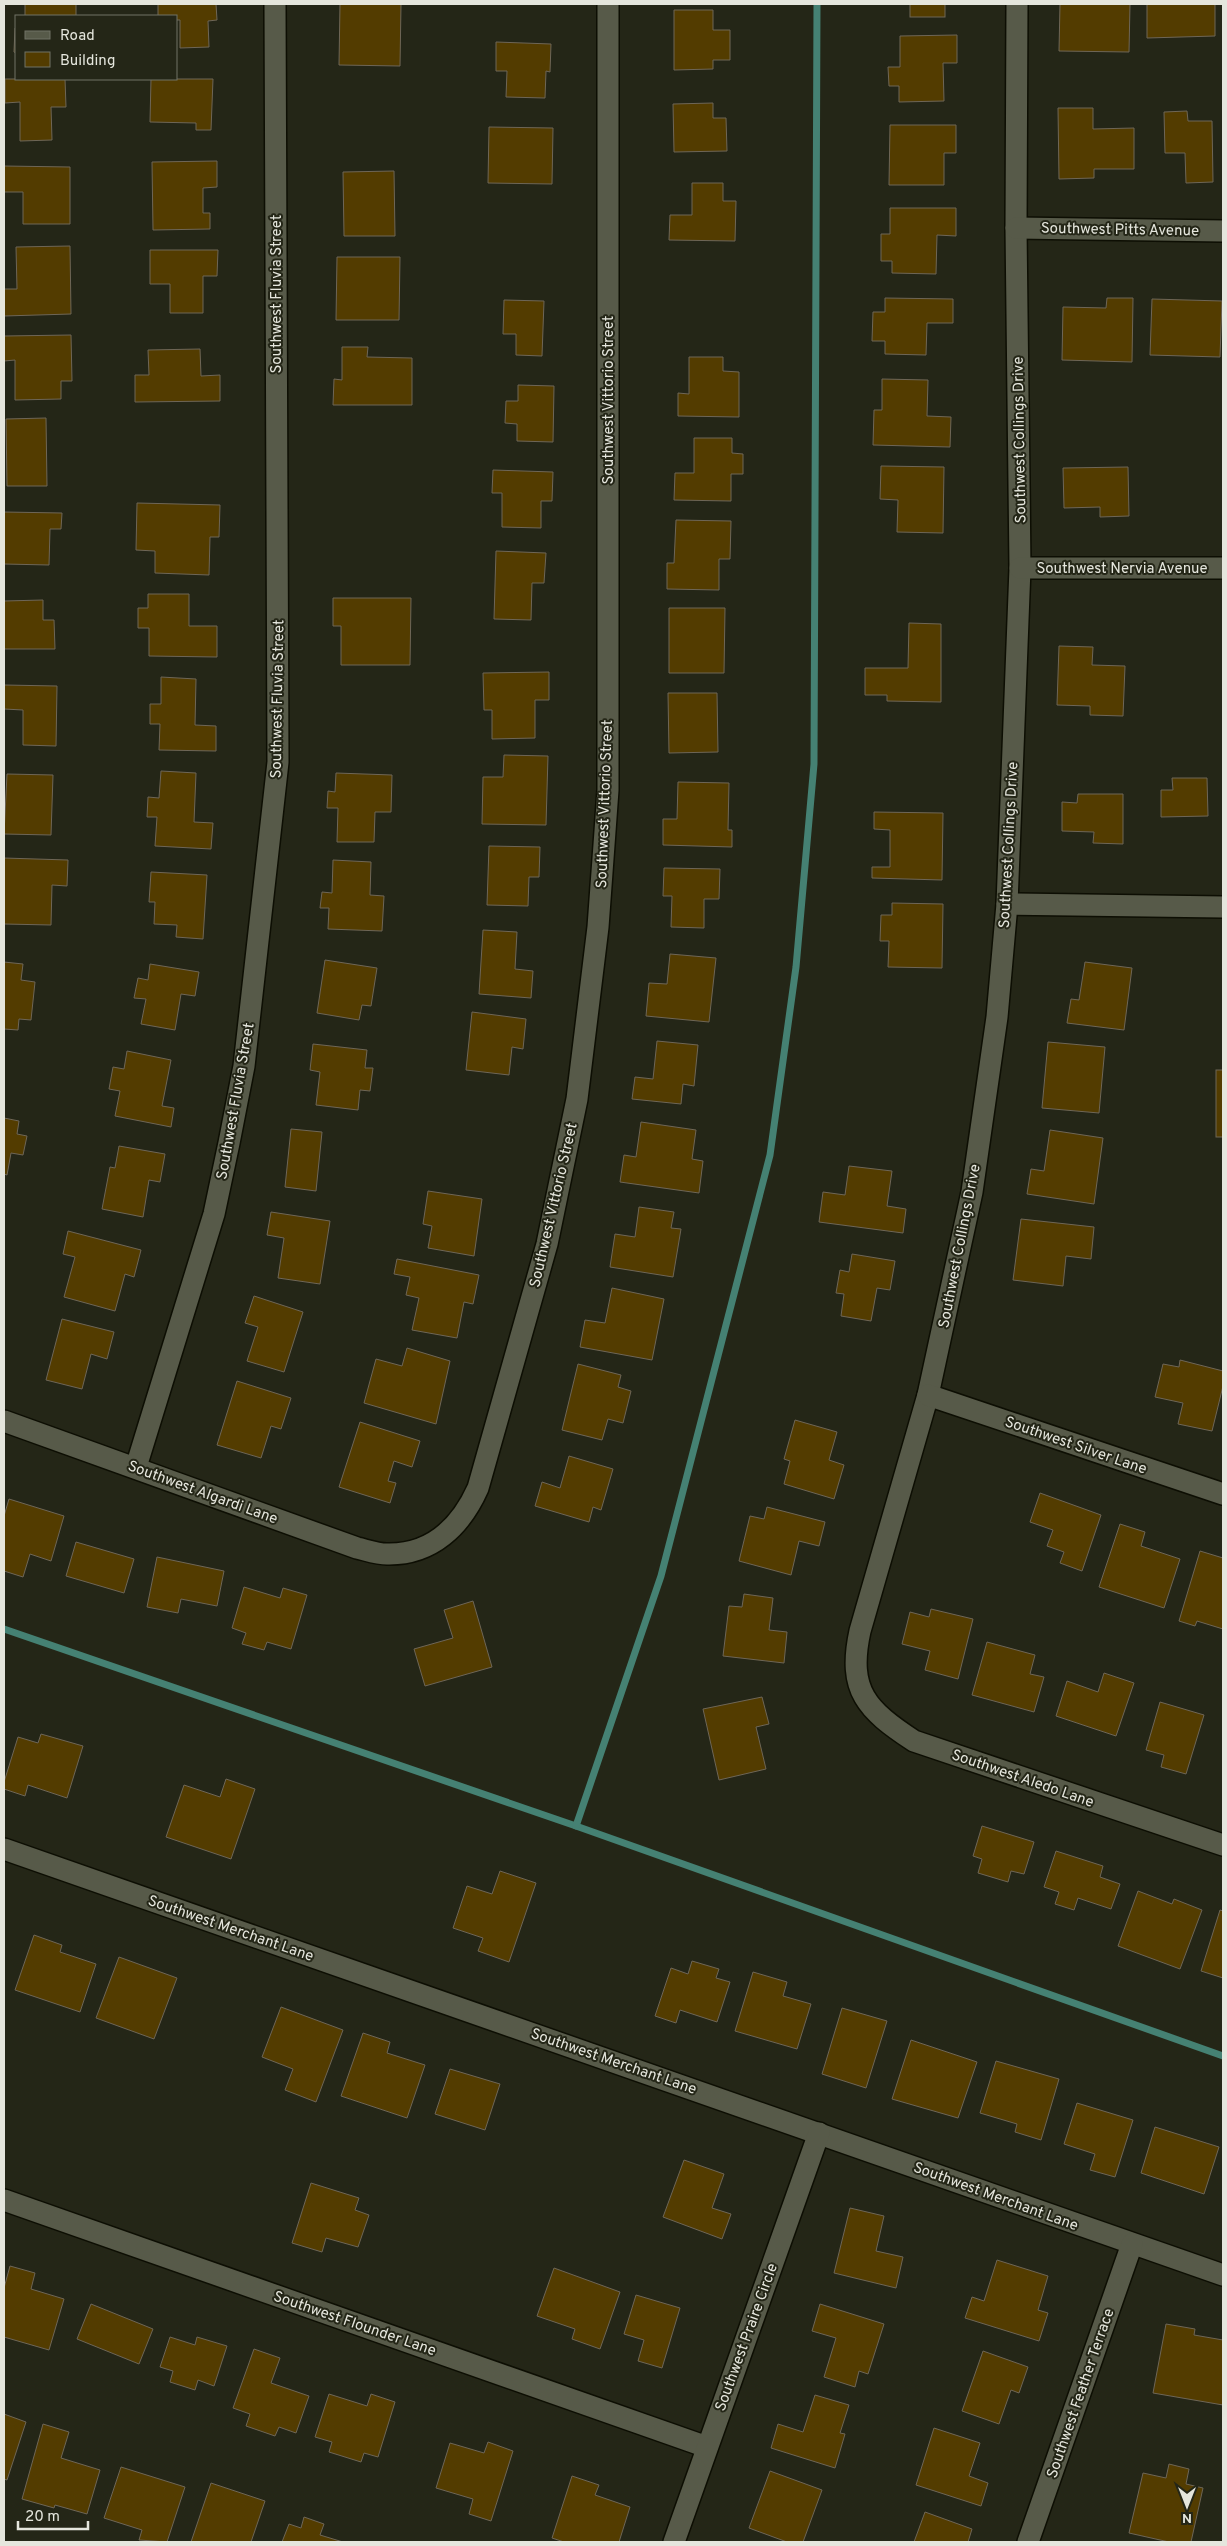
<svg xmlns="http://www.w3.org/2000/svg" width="1227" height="2546" viewBox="0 0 1227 2546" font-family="Overpass,sans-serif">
	<rect width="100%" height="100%" fill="#242617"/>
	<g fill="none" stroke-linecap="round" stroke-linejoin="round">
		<g stroke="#458173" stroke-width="7">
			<polyline points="4,1629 576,1826 1223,2056"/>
			<polyline points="576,1826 661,1576 770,1155 796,967 814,764 817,4"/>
		</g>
	</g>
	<g fill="#533c00" stroke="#6e6657">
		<rect x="25" y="4" width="51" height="12"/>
		<polygon points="158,4 216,4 217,20 208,21 209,47 180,48 180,20 176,20 176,16 158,16"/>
		<polygon points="340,4 401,4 400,66 339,65"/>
		<rect x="910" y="4" width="35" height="13"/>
		<polygon points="1060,4 1130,4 1129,52 1059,51"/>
		<polygon points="1147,4 1215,4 1215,36 1147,38"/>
		<polygon points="674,10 713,10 713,30 730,30 730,60 713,60 713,69 674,70"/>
		<polygon points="15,28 16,28 16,53 14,52"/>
		<polygon points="957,35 957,63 943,63 944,101 899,102 899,86 889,86 888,67 900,67 900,36"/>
		<polygon points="496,42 551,44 550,72 546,71 545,98 506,97 507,71 496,71"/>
		<polygon points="5,79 65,79 66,107 51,107 52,140 20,141 20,102 5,103"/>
		<polygon points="151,79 213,79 211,130 196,130 196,123 150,122"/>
		<polygon points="713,103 713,118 726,118 727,151 674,152 673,104"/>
		<polygon points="1058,108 1093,108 1093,129 1134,128 1134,169 1094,169 1094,178 1059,179"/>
		<polygon points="1187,111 1188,121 1212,121 1213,182 1186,183 1185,153 1165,153 1164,112"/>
		<polygon points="890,125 956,125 956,153 944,153 944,185 889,185"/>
		<polygon points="489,127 553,128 552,184 488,183"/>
		<polygon points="217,161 217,187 203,188 203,213 210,213 210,229 153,230 152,162"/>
		<polygon points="4,166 70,167 70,224 23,224 23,192 4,192"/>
		<polygon points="394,171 395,236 344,236 343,172"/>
		<polygon points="692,183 723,183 723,201 736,201 735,241 669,240 670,215 692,215"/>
		<polygon points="890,208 956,208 956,236 937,235 936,274 892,273 892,261 881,261 881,234 890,234"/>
		<polygon points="70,246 71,314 4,316 4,289 17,289 16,247"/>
		<polygon points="150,250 218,250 217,276 203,276 203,313 170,313 170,284 150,284"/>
		<polygon points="337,257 400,257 399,320 336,320"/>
		<polygon points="885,298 953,299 953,323 927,323 926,355 885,354 885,341 872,341 873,312 885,312"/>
		<polygon points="1107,298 1133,298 1132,362 1062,360 1063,307 1106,308"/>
		<polygon points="1152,299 1222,301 1220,357 1150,355"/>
		<polygon points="504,300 544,301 542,356 516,355 516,334 503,334"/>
		<polygon points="71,335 72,381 61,381 61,399 15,400 15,360 4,361 4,336"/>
		<polygon points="342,347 368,347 367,357 412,358 412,405 333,405 334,379 342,380"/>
		<polygon points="200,349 201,376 220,375 220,401 135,402 135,375 149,375 148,350"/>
		<polygon points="689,357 723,357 723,371 739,372 739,417 678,416 678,393 689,394"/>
		<polygon points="882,379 928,380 927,416 951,417 950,447 873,445 874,410 882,410"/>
		<polygon points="518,385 554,386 553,442 517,441 517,424 505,423 506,401 518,401"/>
		<polygon points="46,418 47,486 7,486 6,419"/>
		<polygon points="694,438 732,438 732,453 743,454 743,474 731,474 731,501 674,500 675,473 694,473"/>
		<polygon points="881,466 944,467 943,533 897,532 898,500 880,499"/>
		<polygon points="1128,467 1129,516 1100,517 1100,507 1064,508 1063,468"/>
		<polygon points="493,470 553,472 552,501 541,501 541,528 502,527 502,493 492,493"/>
		<polygon points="137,503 220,505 219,537 210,537 209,575 155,573 155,551 136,550"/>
		<polygon points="4,512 62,513 61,529 50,529 49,565 4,564"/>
		<polygon points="676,520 731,521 730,559 719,559 719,590 667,589 667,563 674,563"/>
		<polygon points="496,551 546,553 544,583 532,583 531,620 494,619"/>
		<polygon points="148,594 189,594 189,626 217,626 217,657 149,656 149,628 138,628 138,608 148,608"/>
		<polygon points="333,598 411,598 410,665 341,665 341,626 333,626"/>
		<polygon points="43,600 43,620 54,620 55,649 4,649 4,601"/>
		<polygon points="669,608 725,608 724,673 669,673"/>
		<polygon points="909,623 941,624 941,702 887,701 887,695 865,695 865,668 908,668"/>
		<polygon points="1059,646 1093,647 1092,665 1125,666 1123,716 1090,715 1090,706 1057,705"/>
		<polygon points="549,672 549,700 535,700 535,738 492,739 492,710 484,710 483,673"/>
		<polygon points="161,677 196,679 195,725 216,726 216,751 159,750 160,724 150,724 150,704 161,704"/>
		<polygon points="4,685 57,686 56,746 23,745 23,710 4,709"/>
		<polygon points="668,693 717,693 718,752 669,753"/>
		<polygon points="504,755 548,756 546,825 482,824 483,777 503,777"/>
		<polygon points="161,771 196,773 194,822 213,823 211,849 155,846 157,817 147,817 148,797 159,798"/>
		<polygon points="336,773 392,775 391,812 375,812 374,842 337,842 338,808 327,808 328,791 335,792"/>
		<polygon points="7,774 53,775 51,835 4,834"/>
		<polygon points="1172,778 1207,778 1208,816 1161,817 1161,790 1173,790"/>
		<polygon points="678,782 729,783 728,830 732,830 732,847 663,845 663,819 677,819"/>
		<polygon points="1078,794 1123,794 1123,844 1093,843 1094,832 1062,831 1062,802 1077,803"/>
		<polygon points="874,812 943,813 942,880 872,878 872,867 890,867 890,830 874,829"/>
		<polygon points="489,846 540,847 539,877 529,877 528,906 487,905"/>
		<polygon points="4,858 68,860 67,886 52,885 51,925 4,924"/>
		<polygon points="333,860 371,862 370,895 384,896 382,931 328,929 329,908 320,908 322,892 332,893"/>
		<polygon points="664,868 720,869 719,899 704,899 704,928 671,927 672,896 663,896"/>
		<polygon points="151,872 207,875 203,939 176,937 177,925 154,924 155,902 149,902"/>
		<polygon points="892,903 943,904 942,968 888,967 889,941 880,941 881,915 892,915"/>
		<polygon points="483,930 517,932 515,969 533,971 531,998 479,994"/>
		<polygon points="670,954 716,958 709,1022 646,1016 649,983 667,984"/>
		<polygon points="325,960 377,968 371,1006 362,1005 359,1020 317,1013"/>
		<polygon points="4,962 23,964 21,980 35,982 31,1020 19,1019 18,1030 4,1029"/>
		<polygon points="1085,962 1132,968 1124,1030 1067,1023 1071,999 1079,1000"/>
		<polygon points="150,964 199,972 195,996 181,994 175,1030 141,1024 146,999 134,998 138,978 148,980"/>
		<polygon points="472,1012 526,1019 523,1049 512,1047 509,1075 466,1070"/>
		<polygon points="657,1041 698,1045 694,1086 683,1084 681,1104 632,1099 635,1077 653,1079"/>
		<polygon points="1048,1042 1105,1047 1099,1113 1042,1108"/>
		<polygon points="313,1044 367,1050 365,1068 373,1068 370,1091 360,1090 358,1110 316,1105 320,1072 310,1070"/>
		<polygon points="127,1051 171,1060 162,1106 174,1108 171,1127 115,1116 120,1091 109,1089 113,1067 124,1069"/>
		<rect x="1216" y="1070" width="7" height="67"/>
		<polygon points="4,1118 19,1121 17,1134 27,1136 23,1155 11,1153 7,1175 4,1174"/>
		<polygon points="641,1122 696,1130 692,1159 703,1161 699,1193 620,1182 624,1155 636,1157"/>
		<polygon points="291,1129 322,1132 316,1191 285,1187"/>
		<polygon points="1050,1130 1103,1138 1094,1204 1027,1194 1031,1169 1044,1171"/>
		<polygon points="119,1146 165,1154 160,1182 149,1180 143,1217 102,1209 110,1167 115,1168"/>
		<polygon points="849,1166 892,1171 887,1206 906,1209 903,1233 819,1222 823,1192 845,1195"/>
		<polygon points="428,1191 482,1199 474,1256 428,1248 432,1226 423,1224"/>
		<polygon points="639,1207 674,1212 671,1228 681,1229 673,1277 610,1267 615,1234 635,1237"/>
		<polygon points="271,1212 330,1221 320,1284 278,1278 284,1238 267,1235"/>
		<polygon points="1021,1219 1094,1227 1091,1259 1066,1256 1063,1286 1013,1280"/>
		<polygon points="68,1231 141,1250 134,1277 125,1274 115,1311 64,1297 75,1257 63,1254"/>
		<polygon points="852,1254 895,1261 890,1290 877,1288 871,1321 841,1316 844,1294 836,1293 840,1270 849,1272"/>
		<polygon points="397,1259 479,1275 473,1304 464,1302 457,1338 412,1330 419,1298 406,1295 410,1277 394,1274"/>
		<polygon points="612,1288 664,1299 652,1360 580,1347 585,1320 605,1323"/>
		<polygon points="254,1296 303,1312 284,1372 247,1361 258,1327 245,1323"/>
		<polygon points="62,1319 114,1332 107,1359 91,1354 82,1389 46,1380"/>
		<polygon points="407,1348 450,1361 436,1424 364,1403 376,1359 402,1366"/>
		<polygon points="1180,1360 1223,1371 1223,1386 1212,1431 1178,1424 1183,1403 1155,1397 1163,1364 1179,1367"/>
		<polygon points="578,1364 621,1375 618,1387 631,1391 623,1423 608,1419 602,1440 562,1430"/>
		<polygon points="237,1381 291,1398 281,1429 271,1426 261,1458 217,1445"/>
		<polygon points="795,1420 837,1432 829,1460 844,1465 834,1499 784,1484 790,1461 784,1459"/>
		<polygon points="360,1422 420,1441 412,1467 394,1461 388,1481 396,1483 390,1503 339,1487"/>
		<polygon points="569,1456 613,1469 601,1510 593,1507 589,1522 535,1506 542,1482 560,1488"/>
		<polygon points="1040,1493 1101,1515 1082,1571 1060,1563 1064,1552 1047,1546 1053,1530 1030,1522"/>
		<polygon points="9,1499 64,1516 51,1561 30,1554 23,1577 4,1571 4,1516"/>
		<polygon points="767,1507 825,1522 819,1546 799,1541 791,1575 739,1561 750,1516 764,1519"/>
		<polygon points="1120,1524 1145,1532 1141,1546 1180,1559 1164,1608 1099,1587"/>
		<polygon points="76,1542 134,1559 124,1593 66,1576"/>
		<polygon points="1200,1551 1223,1558 1223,1629 1197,1621 1195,1626 1179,1621"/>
		<polygon points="157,1557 224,1571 217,1606 181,1599 178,1613 147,1607"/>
		<polygon points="244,1587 280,1598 283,1588 307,1595 291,1649 267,1642 264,1650 242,1644 246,1633 232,1628"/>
		<polygon points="744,1594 773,1598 769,1630 787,1632 784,1663 723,1656 729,1606 742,1607"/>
		<polygon points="473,1601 492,1667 425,1686 414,1649 453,1638 444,1610"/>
		<polygon points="931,1609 973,1619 958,1679 925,1670 930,1651 902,1644 910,1612 929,1617"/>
		<polygon points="987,1642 1035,1655 1030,1674 1044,1677 1034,1712 972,1695"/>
		<polygon points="1104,1673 1134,1683 1116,1736 1056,1716 1067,1681 1098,1692"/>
		<polygon points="762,1697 769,1724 756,1727 766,1769 719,1780 703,1709"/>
		<polygon points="1160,1702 1204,1715 1186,1774 1161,1767 1164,1755 1146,1750"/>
		<polygon points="41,1734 83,1746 67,1798 28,1785 25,1796 4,1789 4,1782 18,1737 38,1743"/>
		<polygon points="226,1779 255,1789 231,1859 166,1837 184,1785 220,1797"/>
		<polygon points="982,1826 1034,1842 1024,1874 1011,1871 1008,1882 978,1873 982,1859 973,1856"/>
		<polygon points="1056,1851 1103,1866 1100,1877 1120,1884 1111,1909 1078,1898 1074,1910 1055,1904 1059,1892 1044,1887"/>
		<polygon points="500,1871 536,1883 509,1962 478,1951 483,1938 453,1928 467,1886 492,1894"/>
		<polygon points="1138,1891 1172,1904 1174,1899 1202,1910 1180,1969 1118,1946"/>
		<polygon points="1220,1910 1223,1911 1223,1978 1201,1971"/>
		<polygon points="34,1935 62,1945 60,1952 96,1964 80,2012 15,1990"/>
		<polygon points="119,1957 177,1978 154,2039 96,2018"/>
		<polygon points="692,1961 719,1969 716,1978 730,1982 717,2022 680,2010 676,2023 655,2016 671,1968 688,1974"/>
		<polygon points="753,1972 787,1982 783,1996 811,2004 797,2049 735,2031"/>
		<polygon points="281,2007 343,2030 316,2102 285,2090 293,2069 262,2057"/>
		<polygon points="842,2008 887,2021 866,2088 822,2074"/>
		<polygon points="363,2033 390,2042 387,2053 425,2065 407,2118 341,2096"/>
		<polygon points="911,2040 977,2062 958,2118 892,2099"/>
		<polygon points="996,2061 1059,2079 1041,2140 1015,2132 1017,2124 980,2113"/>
		<polygon points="450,2069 500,2084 485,2130 435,2114"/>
		<polygon points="1077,2103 1133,2120 1115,2177 1090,2170 1095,2154 1064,2144"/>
		<polygon points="1155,2127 1219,2147 1204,2194 1141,2173"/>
		<polygon points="684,2160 724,2174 712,2208 731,2214 722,2239 663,2217"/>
		<polygon points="311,2183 359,2198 355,2210 369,2215 358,2247 326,2238 322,2252 292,2243"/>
		<polygon points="850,2208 884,2216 876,2251 903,2257 896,2288 834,2273"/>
		<polygon points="997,2260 1048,2276 1038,2310 1048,2313 1039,2341 965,2318 972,2297 984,2301"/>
		<polygon points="10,2266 35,2273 31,2289 64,2299 49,2350 4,2337 4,2288"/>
		<polygon points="554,2268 620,2292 600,2349 572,2339 575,2329 537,2316"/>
		<polygon points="636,2295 680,2308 662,2368 638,2361 644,2340 624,2334"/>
		<polygon points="91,2304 153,2329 139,2364 77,2339"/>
		<polygon points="820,2304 884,2324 868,2374 859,2371 855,2387 824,2377 836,2338 812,2331"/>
		<polygon points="1166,2324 1195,2329 1194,2335 1223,2340 1223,2405 1153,2393"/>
		<polygon points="170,2337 195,2345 197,2337 227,2346 214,2386 198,2380 195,2390 170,2382 173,2371 160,2367"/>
		<polygon points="254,2349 280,2358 271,2383 309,2396 296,2433 279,2427 275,2436 246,2426 250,2414 233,2408"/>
		<polygon points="983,2351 1028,2367 1019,2393 1011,2390 999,2424 962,2411"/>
		<polygon points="329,2394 367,2406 371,2394 395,2402 378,2457 364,2453 361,2462 329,2452 332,2442 315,2437"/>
		<polygon points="815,2395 849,2405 840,2433 845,2434 835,2468 771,2448 778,2424 803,2432"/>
		<polygon points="4,2414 26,2422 7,2480 4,2479"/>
		<polygon points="43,2424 69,2432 61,2458 100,2470 87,2514 55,2505 54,2508 22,2499"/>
		<polygon points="934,2428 980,2443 969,2476 988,2483 981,2506 916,2485"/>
		<polygon points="488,2442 513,2451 491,2521 469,2514 473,2499 436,2488 450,2443 484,2453"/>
		<polygon points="1169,2464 1189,2469 1186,2484 1203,2488 1191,2542 1169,2542 1129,2533 1143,2473 1166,2478"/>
		<polygon points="121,2467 185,2487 167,2542 139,2540 142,2530 104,2518"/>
		<polygon points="770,2471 822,2490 803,2542 787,2542 749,2528"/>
		<polygon points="572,2476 599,2485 595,2495 630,2507 619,2542 564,2542 552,2538"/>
		<polygon points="211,2483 265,2501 251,2542 191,2542"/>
		<polygon points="925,2512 972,2529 968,2542 914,2542"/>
		<polygon points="304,2517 324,2524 320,2535 343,2542 282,2542 289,2524 301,2528"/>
	</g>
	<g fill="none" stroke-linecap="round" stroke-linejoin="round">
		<g stroke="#0d0e03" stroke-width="24">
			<g id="street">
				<path d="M1017 4 1016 228 1020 568 1007 904 997 1017 972 1192 928 1395 860 1631C847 1691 867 1710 914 1741L1223 1845"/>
				<polyline points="1016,228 1223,231"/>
				<polyline points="1020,568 1223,568"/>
				<polyline points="1007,904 1223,907"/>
				<polyline points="928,1395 1223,1494"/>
				<path d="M4 1421 357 1548C366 1550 377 1554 387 1554 432 1555 461 1526 478 1488L547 1244 577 1099 598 927 608 790V4"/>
				<polyline points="136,1467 214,1214 229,1143 244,1066 278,762 275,4"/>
				<polyline points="4,1849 1223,2275"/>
				<polyline points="4,2200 707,2447"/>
				<polyline points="674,2542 819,2133"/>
				<polyline points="1028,2542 1132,2244"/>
			</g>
		</g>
		<use href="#street" stroke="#575a49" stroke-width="21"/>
	</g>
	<g text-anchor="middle" stroke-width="4" stroke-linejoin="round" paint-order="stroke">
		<g font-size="15" fill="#e5e6dd" stroke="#242617">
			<text transform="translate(1120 229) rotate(1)" y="5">Southwest Pitts Avenue</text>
			<text transform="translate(276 294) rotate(-90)" y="5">Southwest Fluvia Street</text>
			<text transform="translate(608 400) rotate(-90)" y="5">Southwest Vittorio Street</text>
			<text transform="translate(1019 440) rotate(-91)" y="5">Southwest Collings Drive</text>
			<text x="1122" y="573">Southwest Nervia Avenue</text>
			<text transform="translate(277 699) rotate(-89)" y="5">Southwest Fluvia Street</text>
			<text transform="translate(604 804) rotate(-88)" y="5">Southwest Vittorio Street</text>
			<text transform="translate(1008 845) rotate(-87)" y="5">Southwest Collings Drive</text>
			<text transform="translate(235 1101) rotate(-80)" y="5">Southwest Fluvia Street</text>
			<text transform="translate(553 1205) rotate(-77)" y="5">Southwest Vittorio Street</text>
			<text transform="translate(959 1246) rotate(-79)" y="5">Southwest Collings Drive</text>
			<text transform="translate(1076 1445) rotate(19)" y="5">Southwest Silver Lane</text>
			<text transform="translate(203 1492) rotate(20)" y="5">Southwest Algardi Lane</text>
			<text transform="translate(1023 1778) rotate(19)" y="5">Southwest Aledo Lane</text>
			<text transform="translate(231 1928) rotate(19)" y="5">Southwest Merchant Lane</text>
			<text transform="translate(614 2061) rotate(19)" y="5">Southwest Merchant Lane</text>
			<text transform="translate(996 2196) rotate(20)" y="5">Southwest Merchant Lane</text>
			<text transform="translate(355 2323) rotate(19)" y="5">Southwest Flounder Lane</text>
			<text transform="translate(746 2337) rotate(-70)" y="5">Southwest Praire Circle</text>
			<text transform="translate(1080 2393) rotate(-71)" y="5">Southwest Feather Terrace</text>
		</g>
	</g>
	<rect width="1227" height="2546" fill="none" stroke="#e5e6dd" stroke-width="10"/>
	<rect x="15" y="15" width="162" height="65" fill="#242617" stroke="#717366"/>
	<rect x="25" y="31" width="25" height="8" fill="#575a49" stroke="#717366"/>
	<text x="60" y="40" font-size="15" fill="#e5e6dd">Road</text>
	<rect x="25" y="52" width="25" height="15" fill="#533c00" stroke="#717366"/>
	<text x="60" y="65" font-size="15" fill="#e5e6dd">Building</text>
	<g transform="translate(1187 2506) rotate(180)" stroke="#242617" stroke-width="4" paint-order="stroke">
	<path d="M0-4L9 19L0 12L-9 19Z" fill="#e5e6dd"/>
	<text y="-8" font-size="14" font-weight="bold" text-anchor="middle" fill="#e5e6dd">N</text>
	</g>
	<path d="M18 2521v8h70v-8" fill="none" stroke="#e5e6dd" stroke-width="2.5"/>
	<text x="25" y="2521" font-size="15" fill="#e5e6dd" stroke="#242617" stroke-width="4" paint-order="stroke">20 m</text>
</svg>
